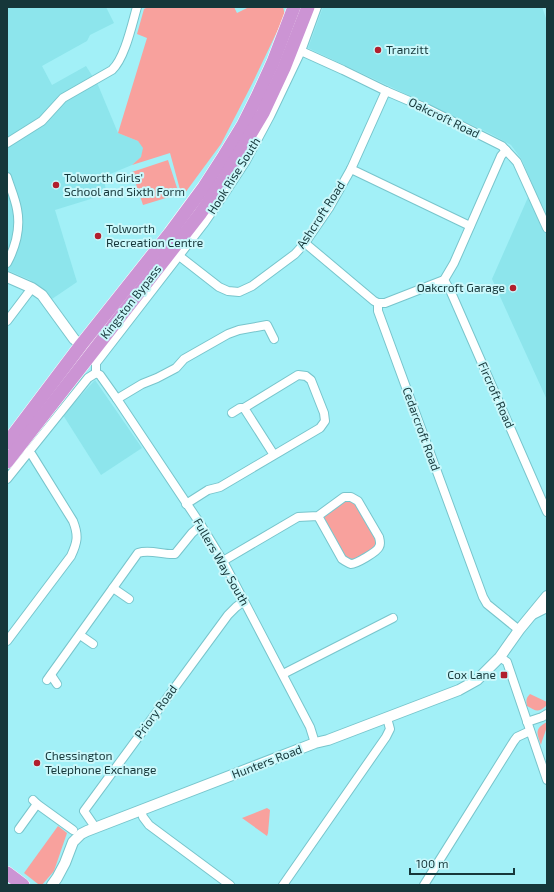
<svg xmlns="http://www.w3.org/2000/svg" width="554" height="892" viewBox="0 0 554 892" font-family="'Exo 2',sans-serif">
	<rect width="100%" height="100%" fill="#a2f0f7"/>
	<g fill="#8de5ec">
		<polygon points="7,7 106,7 114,23 90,35 87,41 42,66 52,85 86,66 98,85 118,133 138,141 144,148 141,157 132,165 103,177 107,194 55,210 77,282 49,301 43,290 30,280 7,270"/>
		<polygon points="323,7 542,7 547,21 547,400 492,279 533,186 522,160 511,145 491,134 308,48"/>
		<polygon points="95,380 142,448 101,475 63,415"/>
	</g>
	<g fill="#f8a19d">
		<polygon points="148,7 234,7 237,13 249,7 283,7 285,15 252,84 221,144 182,197 170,153 132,165 141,157 143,148 138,141 118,133 147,38 137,34 144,9"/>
		<polygon points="168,160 179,194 143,205 132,172"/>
		<path d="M344 501H349L355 503 377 540 375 549C366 554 355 564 345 556L326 524 324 517 325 514Z"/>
		<path d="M530 694 547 702 546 706C538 713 536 711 527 706 526 700 526 698 530 694Z"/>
		<path d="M547 722C547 731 543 736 541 745 537 733 534 729 547 722Z"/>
		<polygon points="267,808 270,810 268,833 267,836 242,818"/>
		<polygon points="58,826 67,833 54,871 42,885 38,884 24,873"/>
	</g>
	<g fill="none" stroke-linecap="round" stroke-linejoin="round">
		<g stroke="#78c5cc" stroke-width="10">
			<g id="minor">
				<polyline points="301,51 343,70 386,91 428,109 502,146 517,162 547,228"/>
				<path d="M7 143 42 121 63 98 112 70C125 58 132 24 137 7"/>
				<polyline points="351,169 470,226"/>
				<path d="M7 177C10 187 15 198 17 209 21 229 16 246 7 263"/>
				<polyline points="305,243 374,301 378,303"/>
				<polyline points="178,255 219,287 228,291 239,292 252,286 295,254 305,243 329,208 351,169 386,91"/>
				<polyline points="444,280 450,290 547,512"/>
				<polyline points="378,303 378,311 483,597 487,604 519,630"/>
				<polyline points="378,303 385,303 444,280 454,263 501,156 506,150"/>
				<polyline points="7,321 32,288"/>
				<polyline points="96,373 100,375 117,399 201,525 223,561 310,727 315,743"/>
				<polyline points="96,373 96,363 100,358 205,222 223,196 246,161 270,116 301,51 317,7"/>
				<polyline points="117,399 142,384 157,378 176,368 184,359 228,334 239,330 267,325 274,339"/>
				<polyline points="232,413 240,408 244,408"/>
				<polyline points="7,479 88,378 96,373"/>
				<polyline points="186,504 208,490 220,487 320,428 325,421 324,413 311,380 306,376 298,375 244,408 274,455"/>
				<path d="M223 561 298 517 318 516 344 497H351L358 501 379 537C380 541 381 544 379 547 377 552 356 564 351 564 348 563 345 561 342 559L318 516"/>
				<polyline points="113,588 129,599"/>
				<polyline points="533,615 547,608"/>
				<polyline points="80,635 93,644"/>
				<path d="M7 641 71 556C77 543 79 536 73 521L32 455 28 452"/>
				<polyline points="500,657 507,662 547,780"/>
				<polyline points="283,674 393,618"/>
				<polyline points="51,675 57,684"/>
				<path d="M47 680 138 553C150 549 163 555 175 554L192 533 201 525"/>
				<polyline points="527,722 542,717 547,714"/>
				<polyline points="37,804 73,830"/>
				<polyline points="141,810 143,817 149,825 230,885"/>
				<polyline points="95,827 84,811 228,615 236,607 244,601"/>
				<polyline points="19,829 37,804 33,800"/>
				<polyline points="283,885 386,737 390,729 387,718"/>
				<polyline points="424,885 514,741 517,737 530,731"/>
			</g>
		</g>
		<g stroke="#78c5cc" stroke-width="12">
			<g id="tertiary">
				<polyline points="7,277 32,288 42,295 74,339 81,345"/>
				<polyline points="52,885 57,878 65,863 73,842 81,834 87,831 315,743 328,740 459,690 477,680 500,657 519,630 547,596"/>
			</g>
		</g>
		<g stroke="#fff" stroke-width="14">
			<g id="trunk">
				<polyline points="7,443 81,345 170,233 204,187 224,156 243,125 257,97 273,62 294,7"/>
				<polyline points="7,462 200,214 222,182 263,113 284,68 308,7"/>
				<polyline points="7,873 23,885"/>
			</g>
		</g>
		<use href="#minor" stroke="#fff" stroke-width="8"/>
		<use href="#tertiary" stroke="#fff" stroke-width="10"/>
		<use href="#trunk" stroke="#cc94d4" stroke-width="13"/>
	</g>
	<g fill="#b11f2d" stroke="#caf8fb" stroke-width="1.5">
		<circle cx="378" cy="50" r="4"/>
		<circle cx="56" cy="185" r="4"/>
		<circle cx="98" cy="236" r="4"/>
		<circle cx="513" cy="288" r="4"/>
		<rect x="500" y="671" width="8" height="8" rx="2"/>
		<circle cx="37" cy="763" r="4"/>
	</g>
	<g text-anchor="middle" stroke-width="4" stroke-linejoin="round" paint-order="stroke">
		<g font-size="12" fill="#16373a" stroke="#caf8fb" text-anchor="start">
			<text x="386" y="54">Tranzitt</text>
			<text x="64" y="182">Tolworth Girls'<tspan x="64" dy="14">School and Sixth Form</tspan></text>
			<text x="106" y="233">Tolworth<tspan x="106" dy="14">Recreation Centre</tspan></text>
			<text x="505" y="292" text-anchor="end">Oakcroft Garage</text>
			<text x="496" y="679" text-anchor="end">Cox Lane</text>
			<text x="45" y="760">Chessington<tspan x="45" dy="14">Telephone Exchange</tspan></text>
		</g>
		<g font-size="12" fill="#16373a" stroke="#caf8fb">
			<text transform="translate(444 118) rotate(26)" y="4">Oakcroft Road</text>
			<text transform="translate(234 176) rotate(-58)" y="4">Hook Rise South</text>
			<text transform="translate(321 215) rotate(-57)" y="4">Ashcroft Road</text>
			<text transform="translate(131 302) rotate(-52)" y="4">Kingston Bypass</text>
			<text transform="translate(496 395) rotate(66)" y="4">Fircroft Road</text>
			<text transform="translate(421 429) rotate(70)" y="4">Cedarcroft Road</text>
			<text transform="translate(221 562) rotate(60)" y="4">Fullers Way South</text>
			<text transform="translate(156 712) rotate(-54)" y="4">Priory Road</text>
			<text transform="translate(267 762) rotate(-21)" y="4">Hunters Road</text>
		</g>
	</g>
	<rect width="554" height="892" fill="none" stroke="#16373a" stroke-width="16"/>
	<path d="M410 868v6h104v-6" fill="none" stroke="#16373a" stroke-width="2"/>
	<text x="416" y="868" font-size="12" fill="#16373a" stroke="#caf8fb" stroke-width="3" paint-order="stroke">100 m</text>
</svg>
